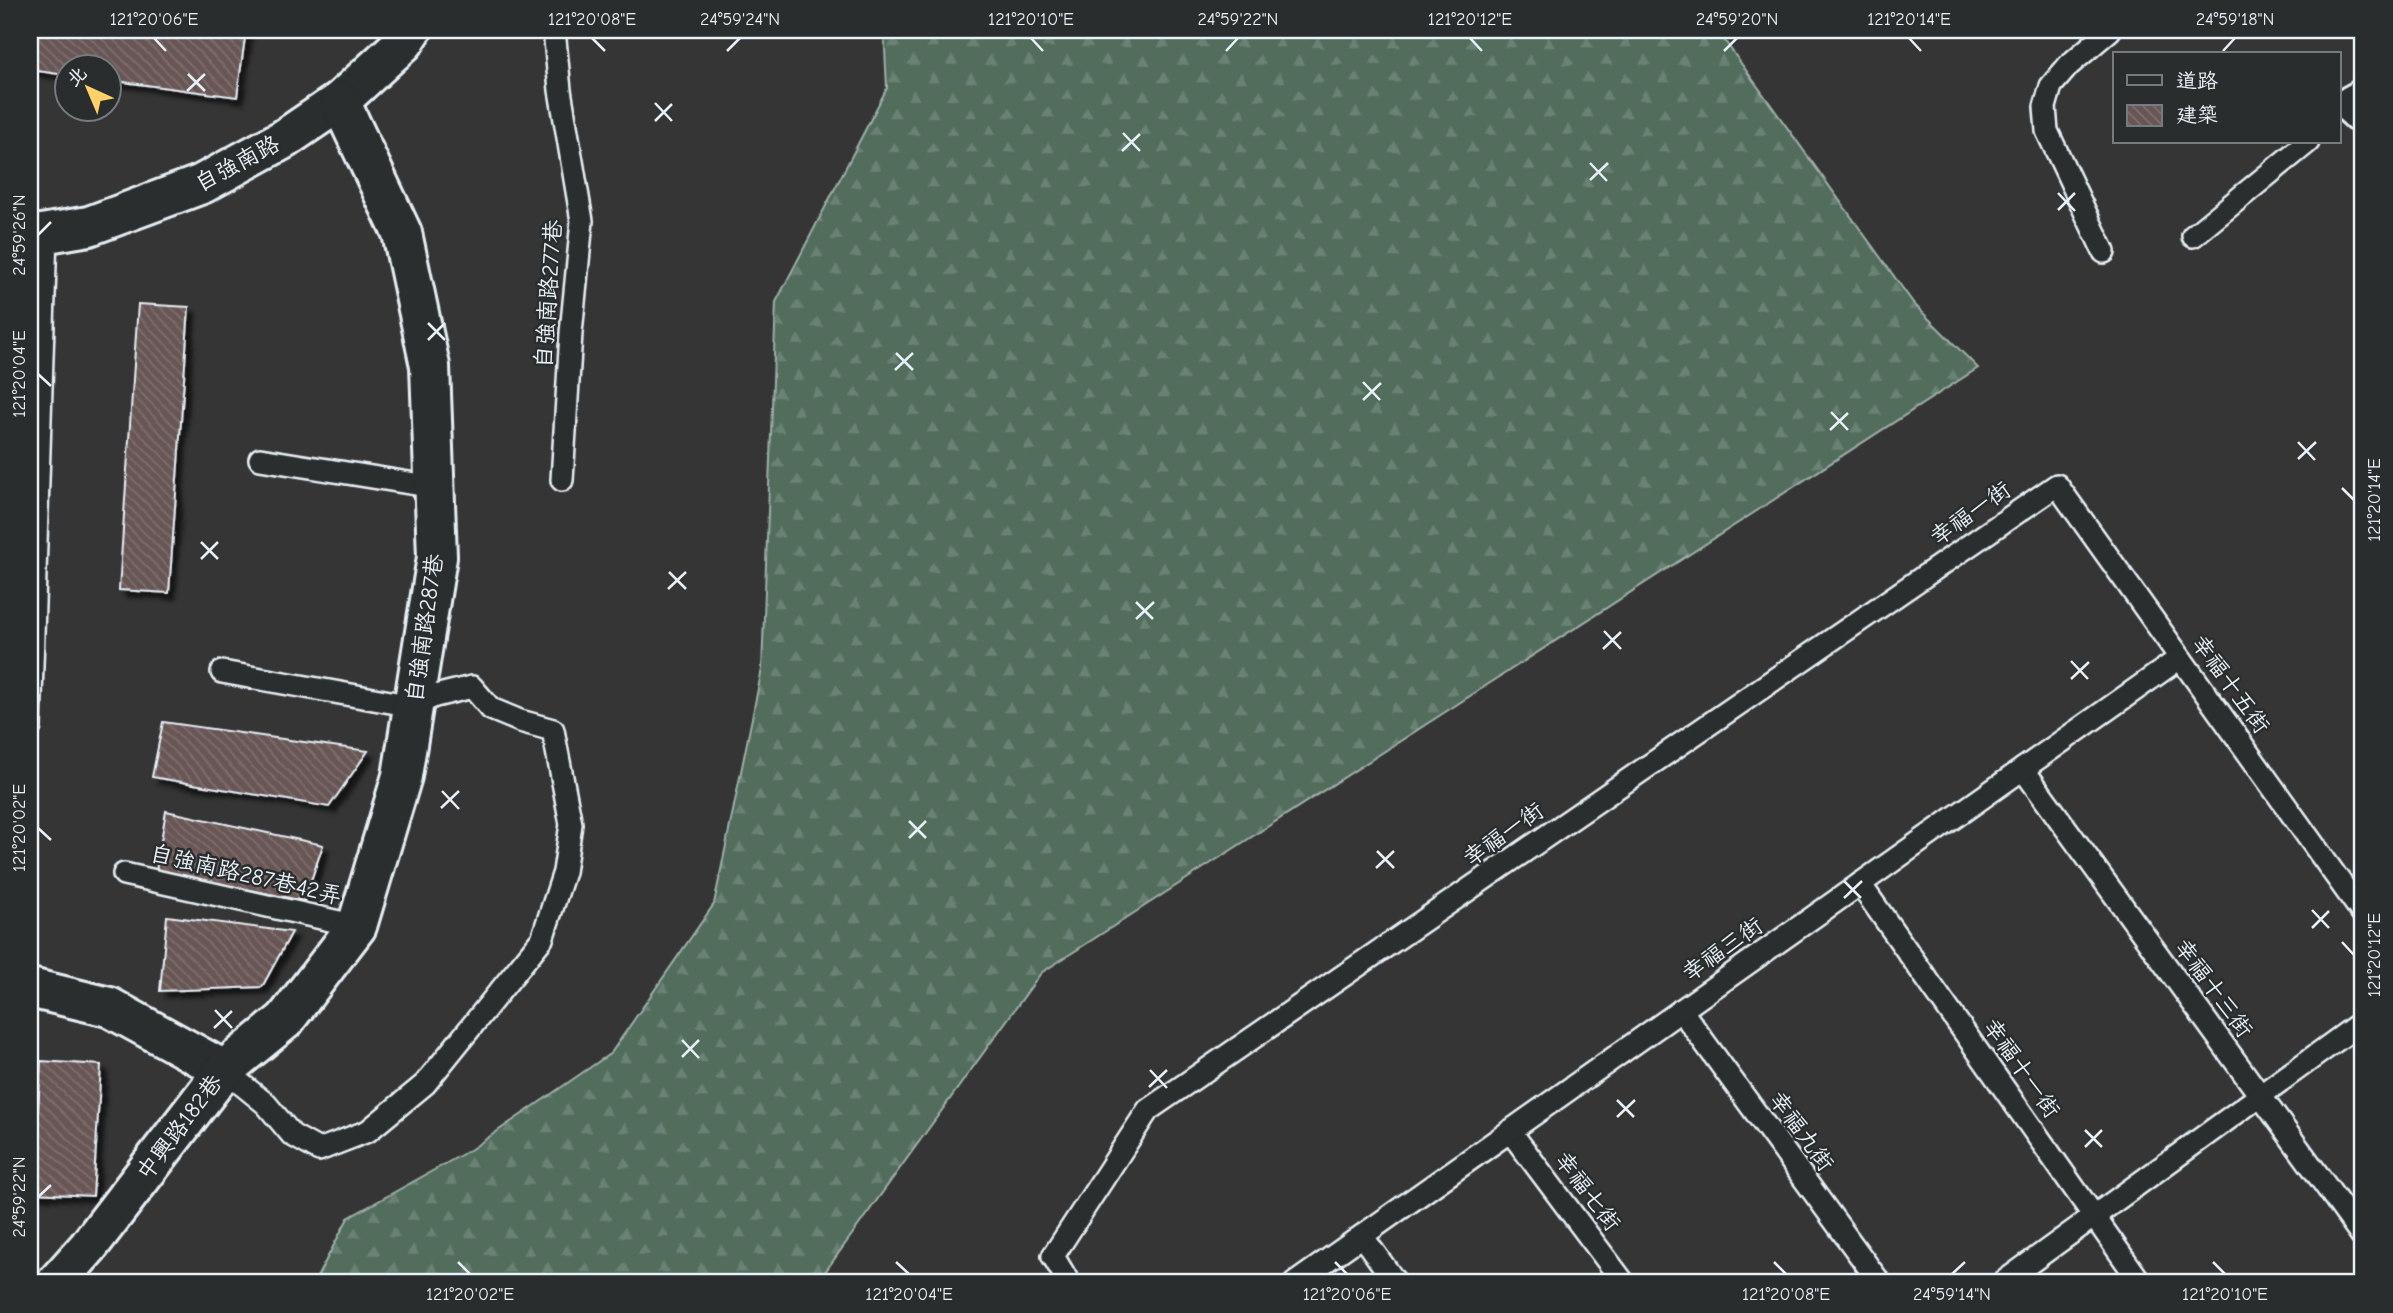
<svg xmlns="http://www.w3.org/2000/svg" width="2393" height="1313" viewBox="0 0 2393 1313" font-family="'Comic Neue','LXGW WenKai TC',sans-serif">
	<defs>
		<pattern id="forest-firs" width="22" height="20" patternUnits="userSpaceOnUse" patternTransform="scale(1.75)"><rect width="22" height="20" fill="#526d5d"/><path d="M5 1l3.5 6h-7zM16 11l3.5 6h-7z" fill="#6b8275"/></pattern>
		<pattern id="building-back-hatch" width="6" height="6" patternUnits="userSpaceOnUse" patternTransform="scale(1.75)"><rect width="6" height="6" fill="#685655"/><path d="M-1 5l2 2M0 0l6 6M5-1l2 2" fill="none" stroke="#7e6f6e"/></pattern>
		<filter id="shadow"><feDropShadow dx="6" dy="6" stdDeviation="2" flood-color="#0009"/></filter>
	</defs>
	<rect width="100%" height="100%" fill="#363536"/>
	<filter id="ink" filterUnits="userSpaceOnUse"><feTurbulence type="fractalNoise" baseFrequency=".0143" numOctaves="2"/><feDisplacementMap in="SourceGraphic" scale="14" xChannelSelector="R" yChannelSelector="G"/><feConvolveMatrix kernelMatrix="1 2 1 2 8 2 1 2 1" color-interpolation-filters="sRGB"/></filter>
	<g filter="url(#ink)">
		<polygon fill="url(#forest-firs)" stroke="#9dafaa" stroke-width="2" points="884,30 1717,30 1914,304 1978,368 1041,973 817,1283 314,1283 348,1218 470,1150 611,1053 714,904 762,669 776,302 887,88"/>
		<g fill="url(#building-back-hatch)" stroke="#e8f1f8" stroke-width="2" filter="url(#shadow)">
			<polygon points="30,30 246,30 237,97 108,80 108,66 66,66 66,75 30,70"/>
			<polygon points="138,304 189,307 169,593 119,590"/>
			<polygon points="163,722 368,751 329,807 152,777"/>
			<polygon points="166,811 323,845 304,901 156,871"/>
			<polygon points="167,916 292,932 262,987 160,991"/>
			<polygon points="41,1061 101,1065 93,1196 33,1193"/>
		</g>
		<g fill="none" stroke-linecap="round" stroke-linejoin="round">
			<g stroke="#e8f1f8" stroke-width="26">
				<g id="service">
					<polyline points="554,30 560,90 582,221 571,333 562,480"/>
					<polyline points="2193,236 2308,142"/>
					<polyline points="2104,252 2047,131 2045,107 2051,86 2069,65 2110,30"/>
					<polyline points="260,459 434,487"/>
					<polyline points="222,672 413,706 435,696 472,687 491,709 520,721 553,730 571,824 564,872 542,939 425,1084 368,1131 319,1150 292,1135 266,1104 224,1070"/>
					<polyline points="30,727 46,234"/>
					<polyline points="2023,769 2363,1237"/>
					<polyline points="124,874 357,926"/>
					<polyline points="1860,884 2141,1283"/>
					<polyline points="1681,1010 1880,1283"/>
					<polyline points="1510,1131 1624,1283"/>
					<polyline points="1362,1236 1396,1283"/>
					<polyline points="1069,1283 1053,1256 1148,1110 2057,485 2363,914"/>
					<polyline points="1295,1283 2180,658"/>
					<polyline points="2002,1283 2363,1021"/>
				</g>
			</g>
			<g stroke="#e8f1f8" stroke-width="44">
				<g id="minor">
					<polyline points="2363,99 2352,105 2363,115"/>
					<polyline points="30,236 89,226 202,184 284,139 340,101 404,42 412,30"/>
					<polyline points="30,988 109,1007 224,1070"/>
					<polyline points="56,1283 88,1247 224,1070 285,1020 357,926 402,776 437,557 430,366 402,233 340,101"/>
				</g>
			</g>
			<use href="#service" stroke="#2a2d2e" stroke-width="21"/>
			<use href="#minor" stroke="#2a2d2e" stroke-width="38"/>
		</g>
	</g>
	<path fill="none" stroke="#e8f1f8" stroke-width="2.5" d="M154 38 166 51M592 38 605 51M1031 38 1043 51M1470 38 1482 51M1909 38 1921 51M727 51 740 38M1226 51 1238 38M1724 51 1737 38M2223 51 2235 38M188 74 205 91M187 91 205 74M655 103 672 121M655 121 672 104M1123 133 1140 151M1122 151 1140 134M1590 163 1607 181M1590 180 1608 163M2058 193 2075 211M2058 210 2075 193M38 235 51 222M428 323 445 340M428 340 445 323M896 353 913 370M895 370 913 353M38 374 51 386M1363 382 1380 400M1363 400 1381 383M1831 412 1848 430M1830 430 1848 413M2298 442 2315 460M2298 459 2316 442M2342 488 2354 500M201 542 218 559M201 559 218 542M669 572 686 589M668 589 686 572M1136 602 1153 619M1136 619 1154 602M1604 631 1621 649M1603 649 1621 632M2071 661 2088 679M2071 679 2089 662M442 791 459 809M441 808 459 791M909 821 926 838M38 828 51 840M909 838 926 821M1377 851 1394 868M1376 868 1394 851M1844 881 1861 898M1844 898 1862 881M2312 910 2329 928M2312 928 2329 911M2342 942 2354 955M215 1010 232 1028M214 1028 232 1011M682 1040 699 1058M682 1057 699 1040M1150 1070 1167 1088M1149 1087 1167 1070M1617 1100 1634 1117M1617 1117 1635 1100M2085 1130 2102 1147M2085 1147 2102 1130M38 1197 51 1185M458 1262 470 1274M896 1262 909 1274M1335 1262 1347 1274M1774 1262 1786 1274M2213 1262 2225 1274M1952 1274 1965 1262"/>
	<g text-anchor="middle" stroke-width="5" stroke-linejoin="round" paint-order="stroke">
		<g font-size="23" fill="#e8f1f8" stroke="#2a2d2e">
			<text transform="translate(237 163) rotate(-28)" y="8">自強南路</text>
			<text transform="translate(548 294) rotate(-86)" y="8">自強南路277巷</text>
			<text transform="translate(1970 513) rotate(-35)" y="8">幸福一街</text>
			<text transform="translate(424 628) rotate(-82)" y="8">自強南路287巷</text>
			<text transform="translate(2231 684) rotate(54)" y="8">幸福十五街</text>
			<text transform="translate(1503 834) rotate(-35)" y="8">幸福一街</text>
			<text transform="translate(246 874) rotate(13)" y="8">自強南路287巷42弄</text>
			<text transform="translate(1722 949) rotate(-35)" y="8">幸福三街</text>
			<text transform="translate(2214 988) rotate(54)" y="8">幸福十三街</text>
			<text transform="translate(2022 1068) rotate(55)" y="8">幸福十一街</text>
			<text transform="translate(179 1127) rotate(-53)" y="8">中興路182巷</text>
			<text transform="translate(1802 1131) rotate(54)" y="8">幸福九街</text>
			<text transform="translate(1588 1191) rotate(53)" y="8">幸福七街</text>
		</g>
	</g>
	<rect width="2393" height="1313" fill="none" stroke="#2a2d2e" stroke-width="77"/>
	<rect x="2113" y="52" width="228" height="91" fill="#2a2d2e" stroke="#767b7f" stroke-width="2"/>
	<rect x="2127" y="75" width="35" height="10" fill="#2a2d2e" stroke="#767b7f" stroke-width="2"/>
	<text x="2176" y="88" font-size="21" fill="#e8f1f8">道路</text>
	<rect x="2127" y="105" width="35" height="21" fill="url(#building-back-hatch)" stroke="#767b7f" stroke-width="2"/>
	<text x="2176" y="122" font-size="21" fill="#e8f1f8">建築</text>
	<g transform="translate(88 88) rotate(316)"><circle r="33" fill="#2a2d2e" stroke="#767b7f" stroke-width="2"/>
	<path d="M0-5L12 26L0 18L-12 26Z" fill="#ffd166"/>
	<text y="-10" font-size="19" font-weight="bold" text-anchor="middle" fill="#e8f1f8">北</text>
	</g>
	<rect x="38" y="38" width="2316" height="1236" fill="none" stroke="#e8f1f8" stroke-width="2.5"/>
	<g font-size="18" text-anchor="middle" fill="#e8f1f8">
		<text x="154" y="25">121°20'06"E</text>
		<text x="592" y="25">121°20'08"E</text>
		<text x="740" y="25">24°59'24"N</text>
		<text x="1031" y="25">121°20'10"E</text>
		<text x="1238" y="25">24°59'22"N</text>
		<text x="1470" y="25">121°20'12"E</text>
		<text x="1737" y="25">24°59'20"N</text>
		<text x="1909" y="25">121°20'14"E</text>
		<text x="2235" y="25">24°59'18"N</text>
		<text transform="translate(19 235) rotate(-90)" y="6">24°59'26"N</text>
		<text transform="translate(19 374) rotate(-90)" y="6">121°20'04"E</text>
		<text transform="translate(2374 500) rotate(-90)" y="6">121°20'14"E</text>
		<text transform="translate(19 828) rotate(-90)" y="6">121°20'02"E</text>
		<text transform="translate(2374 955) rotate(-90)" y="6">121°20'12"E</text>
		<text transform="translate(19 1197) rotate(-90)" y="6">24°59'22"N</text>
		<text x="470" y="1300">121°20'02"E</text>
		<text x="909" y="1300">121°20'04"E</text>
		<text x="1347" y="1300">121°20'06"E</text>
		<text x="1786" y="1300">121°20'08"E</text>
		<text x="1952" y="1300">24°59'14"N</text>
		<text x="2225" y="1300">121°20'10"E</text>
	</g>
</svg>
